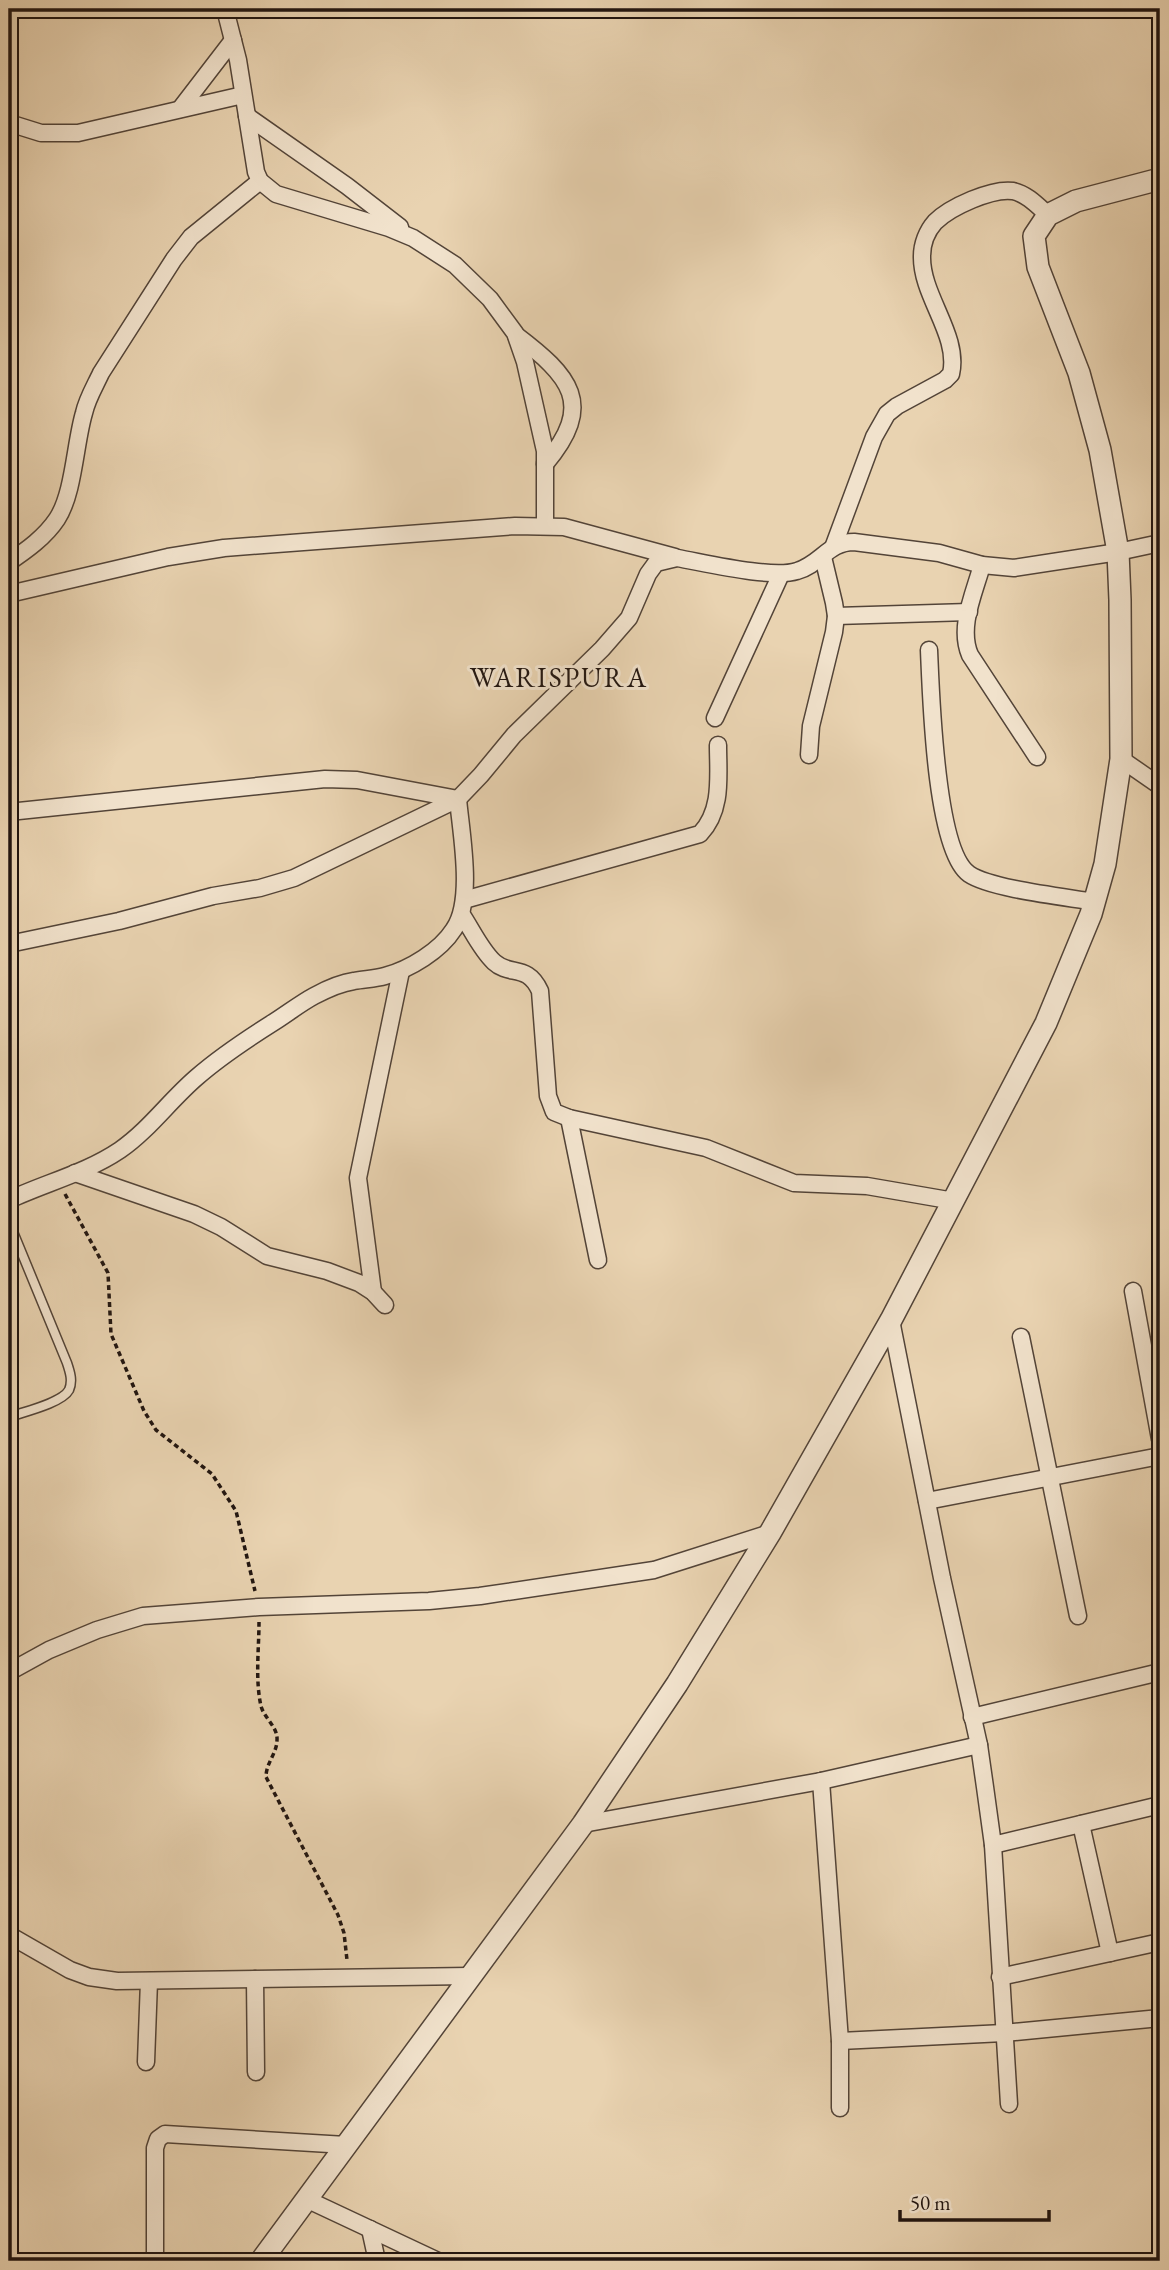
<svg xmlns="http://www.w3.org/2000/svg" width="1169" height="2270" viewBox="0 0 1169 2270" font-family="'EB Garamond',serif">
	<rect width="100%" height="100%" fill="#e9d3b1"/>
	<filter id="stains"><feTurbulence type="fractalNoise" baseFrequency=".00286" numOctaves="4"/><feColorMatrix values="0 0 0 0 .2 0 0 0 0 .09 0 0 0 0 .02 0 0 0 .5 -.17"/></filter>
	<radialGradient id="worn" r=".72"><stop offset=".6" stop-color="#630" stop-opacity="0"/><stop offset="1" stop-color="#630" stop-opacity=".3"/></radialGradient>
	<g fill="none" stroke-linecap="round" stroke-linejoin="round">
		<g stroke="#534438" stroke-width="11">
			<path id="service" d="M9 1222 67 1363C70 1372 73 1381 69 1390 62 1403 23 1412 9 1417"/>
		</g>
		<g stroke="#534438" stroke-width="19">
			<g id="minor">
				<polyline points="225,9 238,60 256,172 260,181 276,194 389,228 413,238 455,265 490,299 515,333 525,362 545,451 545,525"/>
				<polyline points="180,109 233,40"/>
				<polyline points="247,116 347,186 400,227"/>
				<polyline points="9,123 41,133 78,133 243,95"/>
				<path d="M516 335C570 376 596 404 545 464"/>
				<path d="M834 545 874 437 887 414 897 406 945 380 951 374C960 335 921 296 922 256 922 244 927 231 935 222 950 207 992 188 1013 191 1027 194 1038 206 1048 215"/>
				<path d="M9 562C27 550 45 537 57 519 74 493 75 443 84 413 87 399 95 386 101 373L174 259 191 237 260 181"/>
				<path d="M982 565C974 594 958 627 970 655L1037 757"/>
				<polyline points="9,594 168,557 224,548 515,526 564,527 675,557"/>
				<polyline points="836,616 969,612"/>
				<path d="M929 650C931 694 935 850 969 874 991 889 1066 897 1095 902"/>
				<polyline points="715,718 781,574"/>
				<polyline points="809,755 811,726 834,632 836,616 834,603 823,557"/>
				<polyline points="1121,759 1160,786"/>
				<path d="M9 812 325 779 357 780 458 799C461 833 474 900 454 929 440 951 410 969 385 976 375 979 364 979 354 981 340 983 327 989 314 996 301 1003 288 1013 274 1022 247 1039 221 1056 197 1077 170 1100 149 1130 120 1150 86 1173 45 1183 9 1200"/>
				<path d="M464 900 700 834C723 810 718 776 718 745"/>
				<path d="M462 915C472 930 481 950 494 962 510 977 527 963 540 991L548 1096 554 1112 569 1118 706 1148 794 1183 867 1186 954 1201"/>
				<path d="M9 944 119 921 213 896 260 888 294 878 458 799 481 775 514 735 602 649 629 618 648 574 656 563 677 558C706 563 772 579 797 571 821 564 828 542 854 542L939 553 982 565 1014 568 1118 552 1160 543"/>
				<polyline points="569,1118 598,1260"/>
				<polyline points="75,1173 194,1214 221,1227 267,1256 327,1271 359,1283 373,1292 385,1305"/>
				<polyline points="1133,1291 1160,1439"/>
				<polyline points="373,1292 358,1178 401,971"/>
				<polyline points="891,1320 942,1578 979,1745 985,1787 993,1845 1009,2104"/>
				<polyline points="1021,1337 1078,1616"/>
				<polyline points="927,1501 1160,1456"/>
				<polyline points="9,1672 49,1650 97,1630 143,1616 259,1607 429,1601 480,1596 654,1570 770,1533"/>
				<polyline points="972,1717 1160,1672"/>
				<polyline points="821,1781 840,2041 840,2108"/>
				<polyline points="583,1824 821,1781 979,1745"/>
				<polyline points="1081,1824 1110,1953"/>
				<polyline points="993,1845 1160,1805"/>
				<polyline points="9,1935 70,1970 89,1977 117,1981 470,1976"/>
				<polyline points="1000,1977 1160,1942"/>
				<polyline points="255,1979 256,2072"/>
				<polyline points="840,2041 1004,2033 1160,2018"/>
				<polyline points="146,2062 149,1981"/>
				<polyline points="306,2199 438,2261"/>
				<polyline points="370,2229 377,2261"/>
				<polyline points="155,2261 155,2148 158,2139 165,2134 346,2145"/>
			</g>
		</g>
		<g stroke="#534438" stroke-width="24">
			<polyline id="tertiary" points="261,2261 583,1824 677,1684 770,1533 891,1320 1046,1023 1091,914 1105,864 1121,759 1120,600 1118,552 1100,450 1079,373 1038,267 1034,236 1048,215 1076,201 1160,179"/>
		</g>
		<g stroke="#211510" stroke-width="3.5" stroke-dasharray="5 3.5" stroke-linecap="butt">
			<polyline points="65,1194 108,1273 111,1334 144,1411 156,1430 212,1474 236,1511 255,1591"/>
			<path d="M259 1622C259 1649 255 1679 261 1706 264 1718 278 1727 277 1740 277 1753 266 1763 266 1777L338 1915 344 1933 347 1960"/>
		</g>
		<use href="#service" stroke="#f1e2cc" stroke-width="8"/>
		<use href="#minor" stroke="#f1e2cc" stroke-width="16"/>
		<use href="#tertiary" stroke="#f1e2cc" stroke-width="21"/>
	</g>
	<g text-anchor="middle" stroke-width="6" stroke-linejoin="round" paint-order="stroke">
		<g font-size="28" letter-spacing="2" fill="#211510" stroke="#f1e2cc">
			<text x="559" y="687">WARISPURA</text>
		</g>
	</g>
	<rect width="1169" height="2270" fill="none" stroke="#e9d3b1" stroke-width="35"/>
	<rect x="10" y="10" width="1148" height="2249" fill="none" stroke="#211510" stroke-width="3.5"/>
	<rect x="18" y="18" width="1134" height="2235" fill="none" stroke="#211510" stroke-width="2"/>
	<path d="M900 2210v10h149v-10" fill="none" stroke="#211510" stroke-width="3.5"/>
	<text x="910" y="2210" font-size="21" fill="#211510" stroke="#f1e2cc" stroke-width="5" paint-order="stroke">50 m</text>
	<rect width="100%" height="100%" filter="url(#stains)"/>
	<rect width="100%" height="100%" fill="url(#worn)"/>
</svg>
